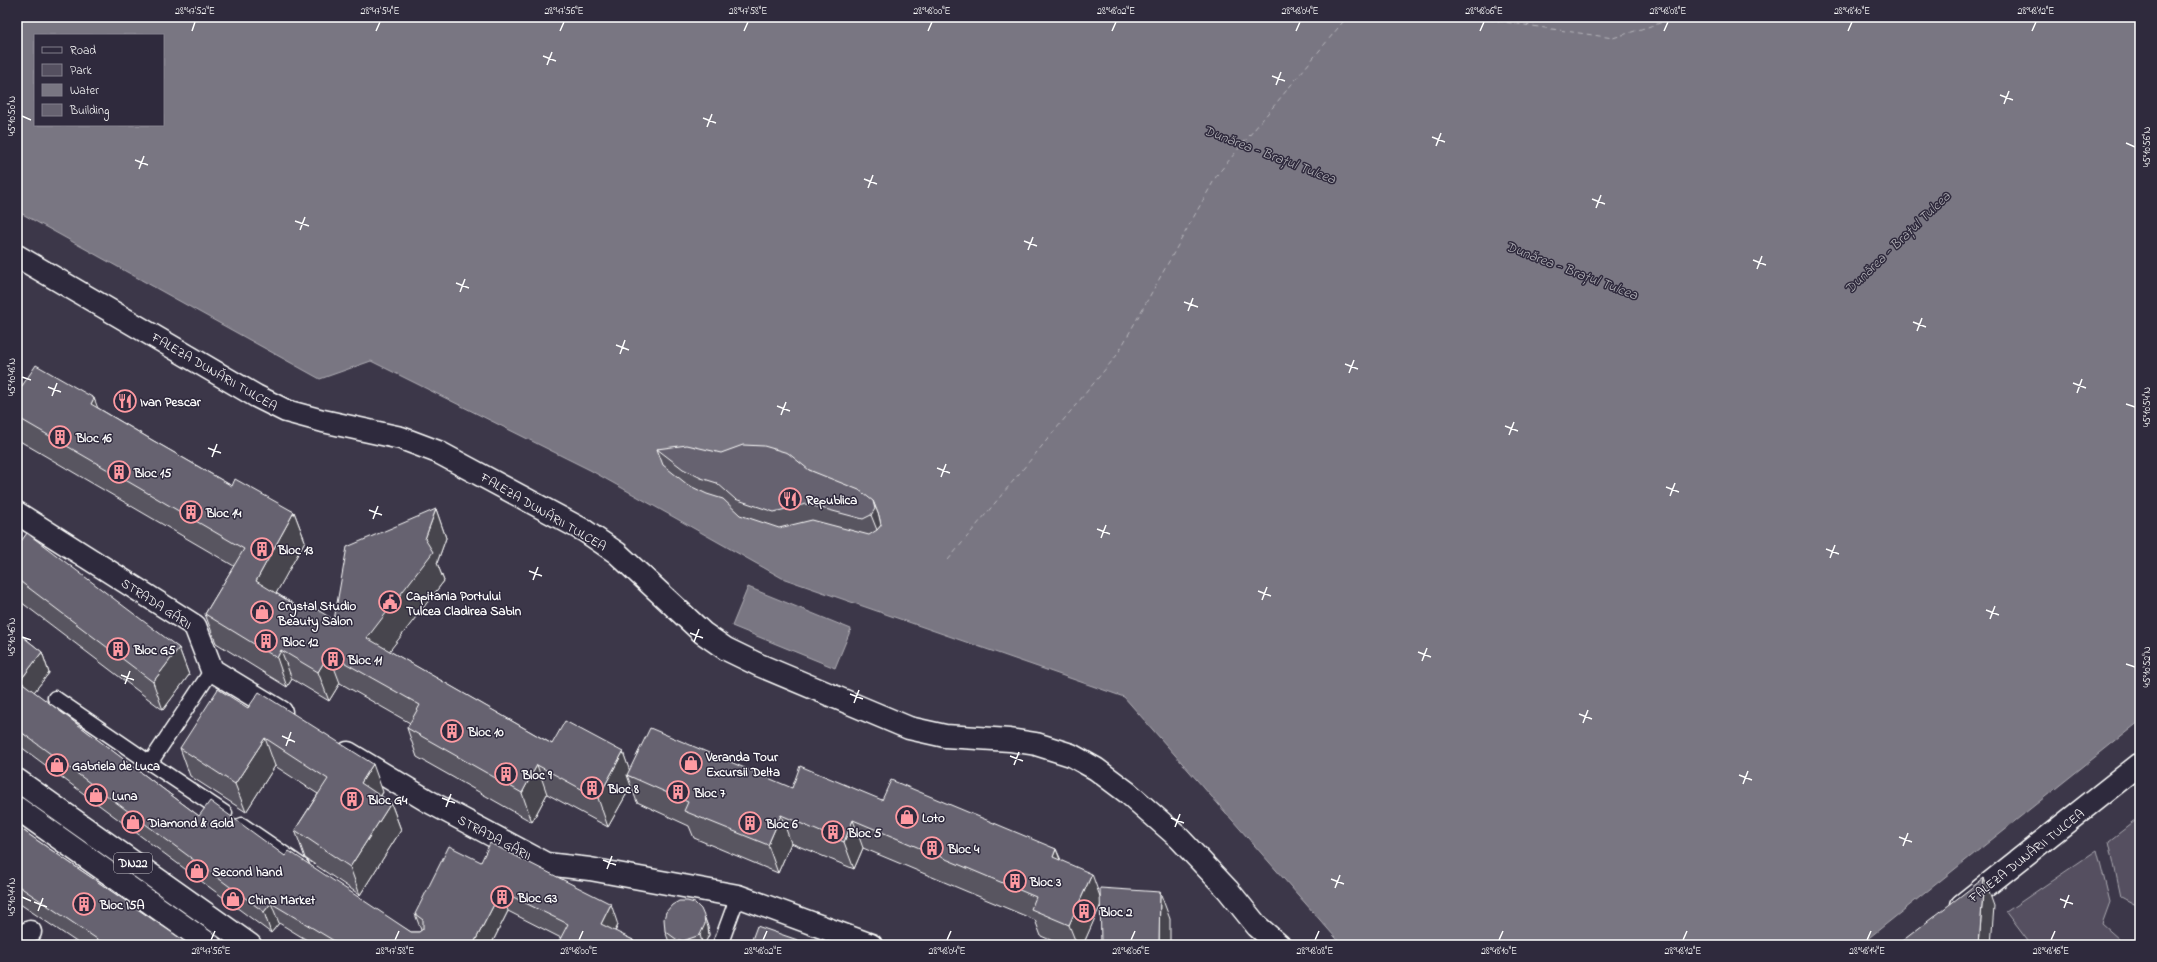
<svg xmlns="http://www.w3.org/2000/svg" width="2157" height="962" viewBox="0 0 2157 962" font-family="'Indie Flower',sans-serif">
	<rect width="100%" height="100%" fill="#3c3749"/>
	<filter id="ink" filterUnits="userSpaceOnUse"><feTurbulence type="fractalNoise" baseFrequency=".025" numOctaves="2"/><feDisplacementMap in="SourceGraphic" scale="8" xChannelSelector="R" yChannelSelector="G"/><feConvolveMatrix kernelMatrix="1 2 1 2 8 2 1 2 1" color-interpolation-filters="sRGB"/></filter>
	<g filter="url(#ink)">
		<g fill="#555060" stroke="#aaa8b0">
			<polygon points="2140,817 2140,907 2121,897 2109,841"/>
			<polygon points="2097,850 2110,902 2102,924 2119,939 2115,945 2031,945 2006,912"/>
		</g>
		<g fill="#797682" stroke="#afadb4" fill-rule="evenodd">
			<path d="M17 17H2140V721L1860 945H1342L1124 697 782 578 590 470 371 361 320 379 17 211ZM35 35H163V125H35Z"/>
			<polygon points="748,587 851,629 835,668 732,626"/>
		</g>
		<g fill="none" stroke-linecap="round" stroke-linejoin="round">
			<g stroke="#b5b4ba" stroke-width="1" stroke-dasharray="5 4" stroke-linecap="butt">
				<polyline points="1471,17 1613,38 1679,17"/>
				<polyline points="948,560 1117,355 1217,175 1347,17"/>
			</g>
			<g stroke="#fff" stroke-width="17">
				<g id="lane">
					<polyline points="212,670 150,763 225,813"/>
					<polyline points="55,698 150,763"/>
					<polyline points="242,825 302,866"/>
					<polyline points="720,945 738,896"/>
				</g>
			</g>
			<g stroke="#fff" stroke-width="25">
				<g id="street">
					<polyline points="17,256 256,396 286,411 323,421 401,438 438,452 585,531 617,553 703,633 726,649 759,665 909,728 945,736 1010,740 1036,744 1071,755 1096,769 1128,793 1179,838 1228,890 1257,926 1279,945"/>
					<polyline points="17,513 195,626 212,670 281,712"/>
					<polyline points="348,753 428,801 546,864 590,869 738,896 871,945"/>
					<polyline points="1962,905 2140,764"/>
					<polyline points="17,936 21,937 30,932"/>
				</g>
			</g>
			<g stroke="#fff" stroke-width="25">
				<g id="primary">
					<polyline points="17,780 250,945"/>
					<polyline points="17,808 210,945"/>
				</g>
			</g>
			<use href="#lane" stroke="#2f2a3d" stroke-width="14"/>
			<use href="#street" stroke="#2f2a3d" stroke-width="22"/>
			<use href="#primary" stroke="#2f2a3d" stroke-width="22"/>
		</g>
		<g fill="#585460" stroke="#fff">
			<polygon points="17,382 22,386 98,408 152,440 232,486 294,512 305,541 276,593 305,611 334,620 436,509 446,538 437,563 444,581 389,651 552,744 623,752 629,770 792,788 882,800 1056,849 1061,860 1100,897 1170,919 1100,905 1083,945 1062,945 1041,936 1035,920 863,848 854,869 791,843 778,873 694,838 689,826 637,802 631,786 608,827 547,794 532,822 417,757 407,728 410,723 340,683 329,701 292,679 287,687 216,643 205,614 234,566 18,440 17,442"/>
			<polygon points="657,449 809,470 873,501 879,516 881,525 877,530 869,535 812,520 779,528 740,515 723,499 707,494 688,485 663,465"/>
			<polygon points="17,547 179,648 189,675 163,710 17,599"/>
			<polygon points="17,632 42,652 49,673 34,692 199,816 285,856 411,932 419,932 421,930 415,914 481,862 618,925 615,932 633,940 635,945 557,945 561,938 508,911 491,945 315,945 279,923 271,933 17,744"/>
			<polygon points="248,708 383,792 381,796 391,803 401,830 360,895 305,858 295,830 318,794 275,766 246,812 190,776 180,748"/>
			<polygon points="17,826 38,841 190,945 81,945 17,902"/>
			<polygon points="704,916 708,927 709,935 704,945 673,945 669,942 665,931"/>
		</g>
		<g fill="#47454e" stroke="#fff">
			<polygon points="94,398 105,427 91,404"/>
			<polygon points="873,501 879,516 881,525 877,530 871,515"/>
			<polygon points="436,509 446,538 437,563 444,581 377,667 367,638 425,539"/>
			<polygon points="294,512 305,541 267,610 256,581"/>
			<polygon points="179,648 189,675 163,710 153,682"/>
			<polygon points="281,650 292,679 287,687 277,658"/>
			<polygon points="42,652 49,673 27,701 20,681"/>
			<polygon points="329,654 340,683 329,701 318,672"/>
			<polygon points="265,738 275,766 246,812 235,784"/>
			<polygon points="623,752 632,777 627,775 631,786 608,827 598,798"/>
			<polygon points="373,764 383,792 371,810 361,783"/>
			<polygon points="537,765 547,794 532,822 522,793"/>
			<polygon points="391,803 401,830 360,895 350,867"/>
			<polygon points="781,815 791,843 778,873 768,845"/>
			<polygon points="853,820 863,848 854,869 844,842"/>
			<polygon points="1056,849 1066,876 1053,857"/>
			<polygon points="1092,874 1102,902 1083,945 1077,945 1069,925"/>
			<polygon points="1984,878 1994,906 1991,945 1979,945"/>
			<polygon points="501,891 508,911 491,945 473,945"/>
			<polygon points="1160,892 1170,919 1170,945 1159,945"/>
			<polygon points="271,903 279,923 271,933 264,912"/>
			<polygon points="611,904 618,925 608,945 601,924"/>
			<polygon points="704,916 708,927 709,935 704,945 703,945 700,935"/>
			<polygon points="633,940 635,945 631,945"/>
		</g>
		<g fill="#666270" stroke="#fff">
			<polygon points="36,365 94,398 91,404 152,440 232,486 235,479 294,512 256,581 305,611 308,604 334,620 347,547 436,509 425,539 433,552 367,638 552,744 565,721 623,752 598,798 537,765 522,793 407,728 420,705 329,654 318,672 281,650 277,658 205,614 244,549 17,417 17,382 22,386"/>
			<polygon points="687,445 721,453 743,445 764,446 788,453 809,470 859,490 873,501 875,509 871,515 863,519 806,504 774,512 735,499 717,483 701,478 683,469 657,449"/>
			<polygon points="27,533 179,648 153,682 17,579 17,547"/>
			<polygon points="17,632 42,652 20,681 199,816 210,801 285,856 289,851 411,932 419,932 423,929 423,920 415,914 449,846 481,862 490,843 611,904 601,924 633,940 631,945 557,945 568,924 501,891 473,945 341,945 271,903 264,912 17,729"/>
			<polygon points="218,689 248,708 259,692 373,764 361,783 391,803 350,867 295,830 328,779 265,738 235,784 180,748"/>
			<polygon points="650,728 792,788 800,766 882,800 891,780 1056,849 1053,857 1092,874 1069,925 1031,909 1036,897 853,820 844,842 781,815 768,845 684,811 688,802 627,775"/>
			<polygon points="17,826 38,841 190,945 106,945 17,885"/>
			<polygon points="1984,878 1979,945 1897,945"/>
			<polygon points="1100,888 1160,892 1159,945 1101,945"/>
			<polygon points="679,901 687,901 695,903 701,909 704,916 705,924 700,935 683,941 676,939 665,931 664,919 666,912 672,905"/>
			<polygon points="757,926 812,945 750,945"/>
		</g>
	</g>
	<path fill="none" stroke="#fff" stroke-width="1.5" d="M192 31 195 22M376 31 380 22M560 31 564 22M744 31 748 22M928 31 932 22M1112 31 1116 22M1296 31 1300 22M1480 31 1484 22M1664 31 1668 22M1848 31 1852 22M2032 31 2036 22M543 56 556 61M547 65 552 52M1272 76 1285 81M1276 85 1281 72M2000 95 2013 100M2004 104 2009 91M22 116 31 120M703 118 716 123M707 127 712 114M1432 137 1445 142M2126 143 2135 147M1436 146 1441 133M135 160 148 165M139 169 144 156M864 179 877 184M868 188 873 175M1592 199 1605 204M1596 208 1601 195M295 221 309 226M300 230 305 217M1024 241 1037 246M1028 250 1033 237M1753 260 1766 265M1757 269 1762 256M456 283 469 288M460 292 465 279M1184 302 1198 307M1188 311 1193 298M1913 322 1926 327M1917 331 1922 318M616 345 629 350M620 354 625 340M1345 364 1358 369M1349 373 1354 360M22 377 31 380M2073 383 2086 388M48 387 61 392M2077 393 2082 379M52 396 57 383M2126 404 2135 407M777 406 790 411M781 415 786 402M1505 426 1518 431M1509 435 1514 422M208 448 221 453M212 457 217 444M937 468 950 473M941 477 946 464M1666 487 1679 492M1670 496 1675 483M369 510 382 515M373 519 378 506M1097 529 1110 534M1101 538 1106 525M1826 549 1839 554M1830 558 1835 545M529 571 542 576M533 580 538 567M1258 591 1271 596M1262 600 1267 587M1986 610 1999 615M1990 619 1995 606M690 633 703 638M22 637 31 640M694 642 699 629M1418 652 1431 657M1422 661 1427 648M2126 664 2135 667M121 675 134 680M125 684 130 671M850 694 863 699M854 703 859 690M1579 714 1592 719M1583 723 1588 710M282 736 295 742M286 746 291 732M1010 756 1023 761M1014 765 1019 752M1739 775 1752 780M1743 784 1748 771M442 798 455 803M446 807 451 794M1171 818 1184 823M1175 827 1180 814M1899 837 1912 842M1903 846 1908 833M603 860 616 865M607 869 612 856M1331 879 1344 884M1335 888 1340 875M22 897 31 901M2060 899 2073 904M34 902 47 907M2064 908 2069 895M38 911 43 898M211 940 215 931M395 940 399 931M579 940 583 931M763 940 767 931M947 940 951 931M1131 940 1135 931M1315 940 1319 931M1499 940 1503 931M1683 940 1687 931M1867 940 1871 931M2051 940 2055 931"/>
	<defs>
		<g id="restaurant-ring" transform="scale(1.15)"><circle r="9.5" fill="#2f2a3d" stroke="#ff9aa2" stroke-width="1.5"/><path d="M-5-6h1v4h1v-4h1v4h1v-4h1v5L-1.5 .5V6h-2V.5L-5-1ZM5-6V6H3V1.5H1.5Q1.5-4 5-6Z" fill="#ff9aa2"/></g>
		<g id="building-ring" transform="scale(1.15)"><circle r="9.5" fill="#2f2a3d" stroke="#ff9aa2" stroke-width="1.5"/><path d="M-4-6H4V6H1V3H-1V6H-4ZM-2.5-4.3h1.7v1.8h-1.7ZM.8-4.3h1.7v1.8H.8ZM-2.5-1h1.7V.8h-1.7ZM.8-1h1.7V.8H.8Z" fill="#ff9aa2"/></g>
		<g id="civic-ring" transform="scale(1.15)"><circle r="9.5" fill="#2f2a3d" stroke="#ff9aa2" stroke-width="1.5"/><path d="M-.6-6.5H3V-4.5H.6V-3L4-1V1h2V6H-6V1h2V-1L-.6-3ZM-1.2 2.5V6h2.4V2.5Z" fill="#ff9aa2"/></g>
		<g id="shop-ring" transform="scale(1.15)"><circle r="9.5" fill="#2f2a3d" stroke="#ff9aa2" stroke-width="1.5"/><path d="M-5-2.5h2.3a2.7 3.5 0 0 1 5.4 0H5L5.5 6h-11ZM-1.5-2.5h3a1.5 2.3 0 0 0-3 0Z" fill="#ff9aa2"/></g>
	</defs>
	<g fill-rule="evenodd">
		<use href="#restaurant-ring" x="125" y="401"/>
		<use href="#building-ring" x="60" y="437"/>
		<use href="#building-ring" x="119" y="472"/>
		<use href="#restaurant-ring" x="790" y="499"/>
		<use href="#building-ring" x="191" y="512"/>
		<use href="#building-ring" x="262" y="549"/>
		<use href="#civic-ring" x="390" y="602"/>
		<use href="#shop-ring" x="262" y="612"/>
		<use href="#building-ring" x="266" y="641"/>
		<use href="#building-ring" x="118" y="649"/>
		<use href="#building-ring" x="333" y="659"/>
		<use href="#building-ring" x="452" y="731"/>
		<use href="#shop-ring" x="691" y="763"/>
		<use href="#shop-ring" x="57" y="765"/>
		<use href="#building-ring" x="506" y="774"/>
		<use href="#building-ring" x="592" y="788"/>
		<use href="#building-ring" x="678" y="792"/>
		<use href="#shop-ring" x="96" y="795"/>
		<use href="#building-ring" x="352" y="799"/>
		<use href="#shop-ring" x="907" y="817"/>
		<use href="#shop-ring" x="133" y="822"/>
		<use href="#building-ring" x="750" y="823"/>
		<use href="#building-ring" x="833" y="832"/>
		<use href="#building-ring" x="932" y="848"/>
		<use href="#shop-ring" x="197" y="871"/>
		<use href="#building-ring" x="1015" y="881"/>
		<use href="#building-ring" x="502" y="897"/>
		<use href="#shop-ring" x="233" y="899"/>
		<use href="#building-ring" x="84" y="904"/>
		<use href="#building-ring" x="1084" y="911"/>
	</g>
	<g text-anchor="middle" stroke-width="3" stroke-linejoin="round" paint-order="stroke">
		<rect fill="#2f2a3d" stroke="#c1bfc5" stroke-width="1" x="114" y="853" width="38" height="20" rx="3"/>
		<g font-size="12" font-weight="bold" fill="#fff">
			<text x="133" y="867">DN22</text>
		</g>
		<g font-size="13" fill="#fff" stroke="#2f2a3d">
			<text transform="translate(215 371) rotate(30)" y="5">FALEZA DUNĂRII TULCEA</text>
			<text transform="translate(544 511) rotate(30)" y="5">FALEZA DUNĂRII TULCEA</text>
			<text transform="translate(157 603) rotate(33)" y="5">STRADA GĂRII</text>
			<text transform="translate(495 837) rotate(28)" y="5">STRADA GĂRII</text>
			<text transform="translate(2026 855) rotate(-38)" y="5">FALEZA DUNĂRII TULCEA</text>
		</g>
		<g font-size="13" font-weight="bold" fill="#fff" stroke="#2f2a3d" text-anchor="start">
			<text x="140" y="406">Ivan Pescar</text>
			<text x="76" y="442">Bloc 16</text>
			<text x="134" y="477">Bloc 15</text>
			<text x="806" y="504">Republica</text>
			<text x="206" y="517">Bloc 14</text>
			<text x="278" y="554">Bloc 13</text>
			<text x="406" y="600">Capitania Portului<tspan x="406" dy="15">Tulcea Cladirea Sabin</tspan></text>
			<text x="278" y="610">Crystal Studio<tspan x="278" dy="15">Beauty Salon</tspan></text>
			<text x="282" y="646">Bloc 12</text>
			<text x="134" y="654">Bloc G5</text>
			<text x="348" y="664">Bloc 11</text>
			<text x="468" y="736">Bloc 10</text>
			<text x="706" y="761">Veranda Tour<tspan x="706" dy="15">Excursii Delta</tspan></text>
			<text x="72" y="770">Gabriela de Luca</text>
			<text x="522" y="779">Bloc 9</text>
			<text x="608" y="793">Bloc 8</text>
			<text x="694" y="797">Bloc 7</text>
			<text x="112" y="800">Luna</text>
			<text x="368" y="804">Bloc G4</text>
			<text x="922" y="822">Loto</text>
			<text x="148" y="827">Diamond &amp; Gold</text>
			<text x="766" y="828">Bloc 6</text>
			<text x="848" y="837">Bloc 5</text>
			<text x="948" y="853">Bloc 4</text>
			<text x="212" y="876">Second hand</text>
			<text x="1030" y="886">Bloc 3</text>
			<text x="518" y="902">Bloc G3</text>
			<text x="248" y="904">China Market</text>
			<text x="100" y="909">Bloc I5A</text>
			<text x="1100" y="916">Bloc 2</text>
		</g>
		<g font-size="14" font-style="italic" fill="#b5b4ba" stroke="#2f2a3d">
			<text transform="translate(1270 154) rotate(21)" y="5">Dunărea - Brațul Tulcea</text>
			<text transform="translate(1897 242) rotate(-44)" y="5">Dunărea - Brațul Tulcea</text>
			<text transform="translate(1572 270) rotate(21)" y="5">Dunărea - Brațul Tulcea</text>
		</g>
	</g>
	<rect width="2157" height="962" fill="none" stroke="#2f2a3d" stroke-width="44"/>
	<rect x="34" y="34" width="130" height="92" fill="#2f2a3d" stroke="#827f8b"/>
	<rect x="42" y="47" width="20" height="6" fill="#2f2a3d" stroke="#827f8b"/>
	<text x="70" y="54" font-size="12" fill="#ffffff">Road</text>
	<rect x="42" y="64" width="20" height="12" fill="#555060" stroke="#827f8b"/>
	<text x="70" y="74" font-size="12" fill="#ffffff">Park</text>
	<rect x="42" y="84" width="20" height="12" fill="#797682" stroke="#827f8b"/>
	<text x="70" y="94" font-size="12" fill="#ffffff">Water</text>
	<rect x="42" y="104" width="20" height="12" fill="#666270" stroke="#827f8b"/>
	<text x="70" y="114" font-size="12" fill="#ffffff">Building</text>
	<rect x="22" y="22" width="2113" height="918" fill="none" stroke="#fff" stroke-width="1.5"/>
	<g font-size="10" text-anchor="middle" fill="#fff">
		<text x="195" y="14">28°47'52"E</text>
		<text x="380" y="14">28°47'54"E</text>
		<text x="564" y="14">28°47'56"E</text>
		<text x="748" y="14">28°47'58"E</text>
		<text x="932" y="14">28°48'00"E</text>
		<text x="1116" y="14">28°48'02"E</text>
		<text x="1300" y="14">28°48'04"E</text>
		<text x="1484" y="14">28°48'06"E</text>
		<text x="1668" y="14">28°48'08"E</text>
		<text x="1852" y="14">28°48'10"E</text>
		<text x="2036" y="14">28°48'12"E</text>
		<text transform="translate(11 116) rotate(-90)" y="4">45°10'50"N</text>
		<text transform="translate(2146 147) rotate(-90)" y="4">45°10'56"N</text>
		<text transform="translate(11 377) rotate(-90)" y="4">45°10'48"N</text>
		<text transform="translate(2146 407) rotate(-90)" y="4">45°10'54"N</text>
		<text transform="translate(11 637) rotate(-90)" y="4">45°10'46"N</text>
		<text transform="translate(2146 667) rotate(-90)" y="4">45°10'52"N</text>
		<text transform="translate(11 897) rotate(-90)" y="4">45°10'44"N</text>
		<text x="211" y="954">28°47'56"E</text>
		<text x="395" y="954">28°47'58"E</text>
		<text x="579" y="954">28°48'00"E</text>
		<text x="763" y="954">28°48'02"E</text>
		<text x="947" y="954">28°48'04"E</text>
		<text x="1131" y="954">28°48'06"E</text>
		<text x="1315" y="954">28°48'08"E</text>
		<text x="1499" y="954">28°48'10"E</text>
		<text x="1683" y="954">28°48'12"E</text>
		<text x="1867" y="954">28°48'14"E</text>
		<text x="2051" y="954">28°48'16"E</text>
	</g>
</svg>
